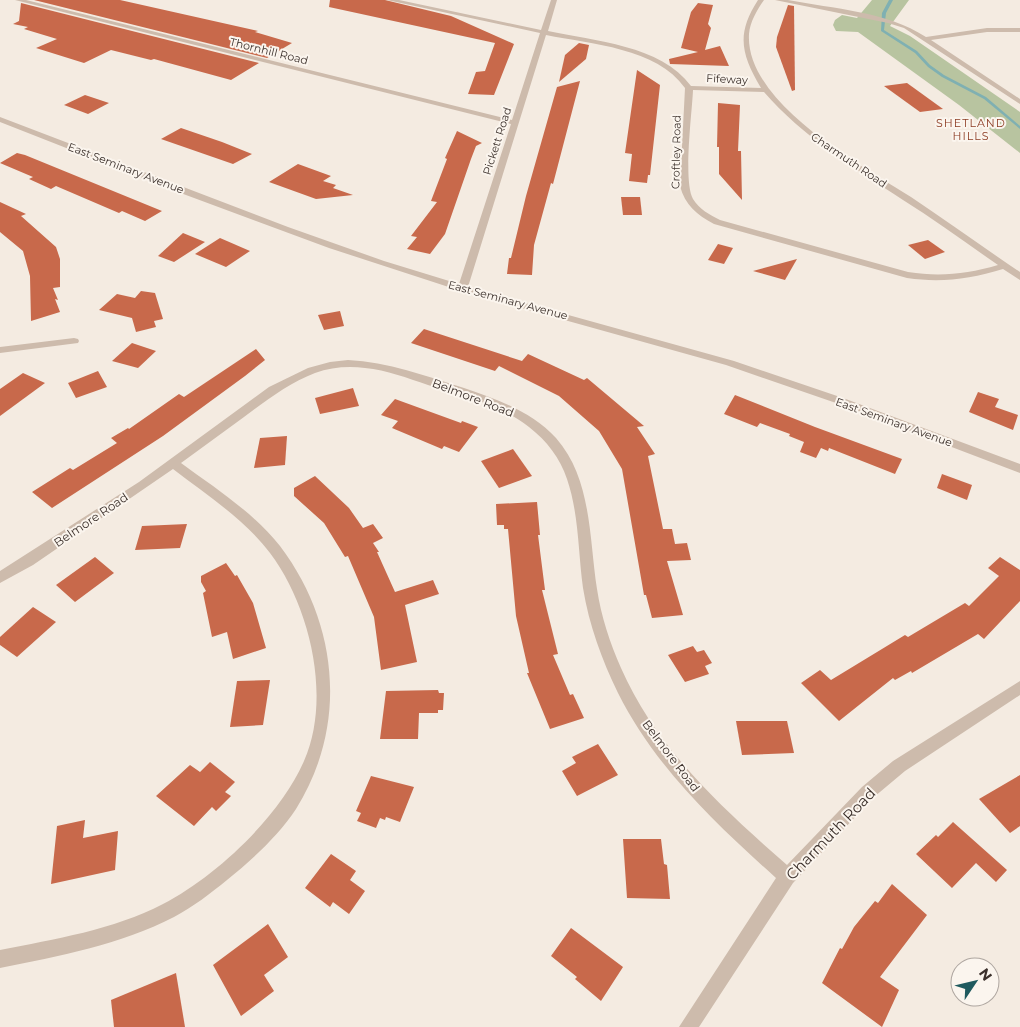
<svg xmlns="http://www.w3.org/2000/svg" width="1020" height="1027" viewBox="0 0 1020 1027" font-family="Montserrat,sans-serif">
	<rect width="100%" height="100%" fill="#f4ebe1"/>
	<polygon fill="#b8c4a0" points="872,0 909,0 890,26 910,36 1020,112 1020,153 959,105 858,32 836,31 833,25 835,20 842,15 857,18"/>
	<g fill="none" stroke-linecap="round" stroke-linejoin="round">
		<polygon fill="#7fb0b2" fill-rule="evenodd" points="889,0 893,0 886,13 884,30 917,51 930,65 944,75 986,97 1020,126 1020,129 984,99 942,77 928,67 915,53 881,31 882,13"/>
	</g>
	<g fill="#c8694b">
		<polygon points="34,0 120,0 258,31 255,32 292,43 267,58"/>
		<polygon points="330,0 385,0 451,16 514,44 494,95 468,94 476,72 485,71 495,43 329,7"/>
		<polygon points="21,3 259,63 231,80 154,59 151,60 111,50 84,63 36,48 57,39 24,29 28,27 13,24 19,21"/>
		<polygon points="698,3 713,5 708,24 711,28 705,50 720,46 729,66 670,64 669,59 698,52 681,48 691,12"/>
		<polygon points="788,5 794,6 795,90 792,91 776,47 777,37"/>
		<polygon points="579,43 589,45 586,59 559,82 565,55"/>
		<polygon points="637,70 660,85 650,175 648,175 647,183 629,181 632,154 625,153"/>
		<polygon points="580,81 553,184 551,183 534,245 532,275 507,274 509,258 511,258 526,196 557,87"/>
		<polygon points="907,83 943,109 920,112 884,86"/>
		<polygon points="85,95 109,103 88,114 64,105"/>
		<polygon points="718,103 740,105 738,151 741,151 742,200 719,174 719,147 717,147"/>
		<polygon points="181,128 222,142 252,154 233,164 161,139"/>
		<polygon points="457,131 482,143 476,146 471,159 445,234 430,254 407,249 417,237 411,236 437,202 431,201 447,159 445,158"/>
		<polygon points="17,153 25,155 162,211 145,221 122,211 119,213 56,186 51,189 29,179 33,177 0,163"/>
		<polygon points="298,164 331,176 323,181 336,185 333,188 353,195 316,199 269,182"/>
		<polygon points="621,197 640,197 642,215 623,215"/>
		<polygon points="0,202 26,214 21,216 56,247 60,259 60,287 53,288 58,300 55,299 60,312 31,321 30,276 23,251 0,232"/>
		<polygon points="183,233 205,242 174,262 158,256"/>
		<polygon points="220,238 250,251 226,267 195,254"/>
		<polygon points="928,240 945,252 925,259 908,245"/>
		<polygon points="718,244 733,248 724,264 708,260"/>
		<polygon points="797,259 785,280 753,271"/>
		<polygon points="141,291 155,293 163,319 154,321 156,327 136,332 132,318 99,310 117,294 135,298"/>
		<polygon points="340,311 344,326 324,330 318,315"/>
		<polygon points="424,329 522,361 528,354 584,380 587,378 644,426 637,427 655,454 648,456 663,529 672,529 675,544 687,543 691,560 667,561 683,615 652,618 646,595 644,595 622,469 599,431 559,396 499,366 495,371 411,343"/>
		<polygon points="132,343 156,351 138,368 112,361"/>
		<polygon points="256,349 265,360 245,376 163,436 52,508 32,492 70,468 73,470 117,443 111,438 128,428 129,429 179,394 184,397"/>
		<polygon points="98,371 107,387 76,398 68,383"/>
		<polygon points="23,373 45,383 0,416 0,389"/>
		<polygon points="353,388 359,406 320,414 315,398"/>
		<polygon points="978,392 999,399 995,407 1018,415 1013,430 969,412"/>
		<polygon points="735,395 815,427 902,459 895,474 829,448 828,451 821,448 816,458 800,452 804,442 789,436 790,434 760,423 757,427 724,414"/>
		<polygon points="395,399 461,423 462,421 478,427 459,452 444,446 442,449 392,428 398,421 381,415"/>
		<polygon points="287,436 285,465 254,468 260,438"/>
		<polygon points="513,449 532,476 499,488 481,461"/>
		<polygon points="942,474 972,485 967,500 937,488"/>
		<polygon points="315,476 349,508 363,528 373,524 383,538 373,543 379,552 377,552 395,592 433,580 439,594 405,605 417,662 381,670 374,617 348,556 345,557 324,523 294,496 294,488"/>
		<polygon points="537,502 540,535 538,535 545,590 542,590 558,654 553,655 570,695 573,694 584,718 550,729 527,673 529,673 516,616 508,529 504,529 504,525 497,525 496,504"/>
		<polygon points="187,524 180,548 135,550 142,526"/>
		<polygon points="95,557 114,573 75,602 56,585"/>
		<polygon points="1000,557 1020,570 1020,601 984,639 978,634 912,673 911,671 895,680 893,678 839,721 801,683 820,670 831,680 905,635 908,637 965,603 969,606 999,576 988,568"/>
		<polygon points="226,563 235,576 237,575 253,603 266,648 233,659 227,632 212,637 203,593 206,591 201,582 201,576"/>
		<polygon points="33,607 56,622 17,657 0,645 0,637"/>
		<polygon points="693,646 697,652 704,650 712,663 705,666 709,674 685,682 668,655"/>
		<polygon points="270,680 263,725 230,727 237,681"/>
		<polygon points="438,690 439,693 444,693 443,710 438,710 438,713 419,713 418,739 380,739 386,691"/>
		<polygon points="736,721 787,721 794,753 742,755"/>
		<polygon points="598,744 618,775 577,796 562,771 576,763 572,757"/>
		<polygon points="210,762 235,782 225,792 231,796 216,811 212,807 194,826 156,796 190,765 200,772"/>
		<polygon points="1020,775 1020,826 1010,833 979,799"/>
		<polygon points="371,776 414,787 400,822 386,817 385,820 380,818 376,828 357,821 361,813 356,811"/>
		<polygon points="85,820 83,838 118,831 115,870 51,884 57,826"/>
		<polygon points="953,822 1007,870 996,882 976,863 952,888 916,854 936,835 938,837"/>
		<polygon points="623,839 661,839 664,864 667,865 670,899 627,898"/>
		<polygon points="331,854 356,871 350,880 365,891 349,914 333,902 330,907 305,888"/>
		<polygon points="892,884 927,915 880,977 899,990 882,1027 822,983 840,948 842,949 854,927 875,901 878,903"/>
		<polygon points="268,924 288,957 264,975 274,991 241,1016 213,965"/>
		<polygon points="571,928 623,967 601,1001 575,979 577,977 551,956"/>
		<polygon points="176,973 185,1027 114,1027 111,1000"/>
	</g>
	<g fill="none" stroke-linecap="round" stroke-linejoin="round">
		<g fill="#cdbbac" fill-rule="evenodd">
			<path d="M15 0H26L512 120 540 33 387 0H399L541 30 551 0H557L548 31C594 41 661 45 691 86L761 88C741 54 736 34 758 0H764C757 10 750 22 749 34 745 103 862 166 911 197 944 219 976 242 1008 264L1020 272V280L1003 269C970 279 941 283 907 278L714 224C697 215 685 205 680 186L685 88C657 48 591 44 546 35L468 287 734 361 843 398 1020 464V473L836 403 726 365 464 292 329 248 186 195 0 122V117L288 227 384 261 459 284 511 124ZM693 90 764 92C803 137 853 167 903 200 935 220 966 243 998 265 967 274 940 277 908 272L720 220C710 215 699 209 693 199 683 181 692 114 693 90Z"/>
			<path d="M775 0H788C834 9 886 11 926 37L987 28H1020V32H987L931 40 1020 99V104L904 28 888 23Z"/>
			<polygon points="74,338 78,339 79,341 78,343 0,353 0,347"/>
			<path d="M348 360C388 362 426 376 464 388 497 399 532 412 556 438 592 479 589 538 597 589 601 616 610 643 621 668 656 748 722 808 787 865L862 787 893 761 1020 681V695L905 771 874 797 793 883 699 1027H679L776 878C716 824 655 767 618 693 602 660 589 625 583 588 578 552 579 514 567 479 560 458 547 441 529 427 500 404 462 396 428 385 407 378 387 370 365 368 349 366 331 367 315 373 289 383 267 400 244 417 223 432 202 448 181 463 215 488 253 512 280 546 339 624 348 726 296 809 278 836 252 860 227 880 211 893 193 907 174 917 120 945 59 956 0 968V950C55 939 113 930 163 904 217 876 280 816 304 761 332 698 310 606 270 553 244 519 207 495 173 469L33 565 0 583V571L139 482 269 387 308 368 330 362Z"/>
		</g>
	</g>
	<g text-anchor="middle" stroke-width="4" stroke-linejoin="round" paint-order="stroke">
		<g font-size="11" fill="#3b302b" stroke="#fbf5ee">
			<text transform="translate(269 51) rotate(14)" y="4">Thornhill Road</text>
			<text transform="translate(727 79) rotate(3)" y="4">Fifeway</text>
			<text transform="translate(497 141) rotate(-72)" y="4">Pickett Road</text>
			<text transform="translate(676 152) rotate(-89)" y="4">Croftley Road</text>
			<text transform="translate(849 160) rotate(34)" y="4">Charmuth Road</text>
			<text transform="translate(126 168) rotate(21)" y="4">East Seminary Avenue</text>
			<text transform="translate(508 300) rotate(15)" y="4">East Seminary Avenue</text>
			<text transform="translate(894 422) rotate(20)" y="4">East Seminary Avenue</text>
		</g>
		<g font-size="11" letter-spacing="1" fill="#8c3b22" stroke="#fbf5ee">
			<text x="971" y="127">SHETLAND<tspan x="971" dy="13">HILLS</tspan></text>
		</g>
		<g font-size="12" fill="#3b302b" stroke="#fbf5ee">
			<text transform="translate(473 398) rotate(21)" y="4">Belmore Road</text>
			<text transform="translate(91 520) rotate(-34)" y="4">Belmore Road</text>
			<text transform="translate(671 756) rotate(53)" y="4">Belmore Road</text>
		</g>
		<g font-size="15" fill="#3b302b" stroke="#fbf5ee">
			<text transform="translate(831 834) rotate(-46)" y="5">Charmuth Road</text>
		</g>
	</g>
	<g transform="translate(975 982) rotate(55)"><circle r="24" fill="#fbf5ee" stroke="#aea6a0"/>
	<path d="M0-4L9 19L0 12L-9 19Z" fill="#1f5a5e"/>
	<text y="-8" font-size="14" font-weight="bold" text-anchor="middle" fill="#3b302b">N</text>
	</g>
</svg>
